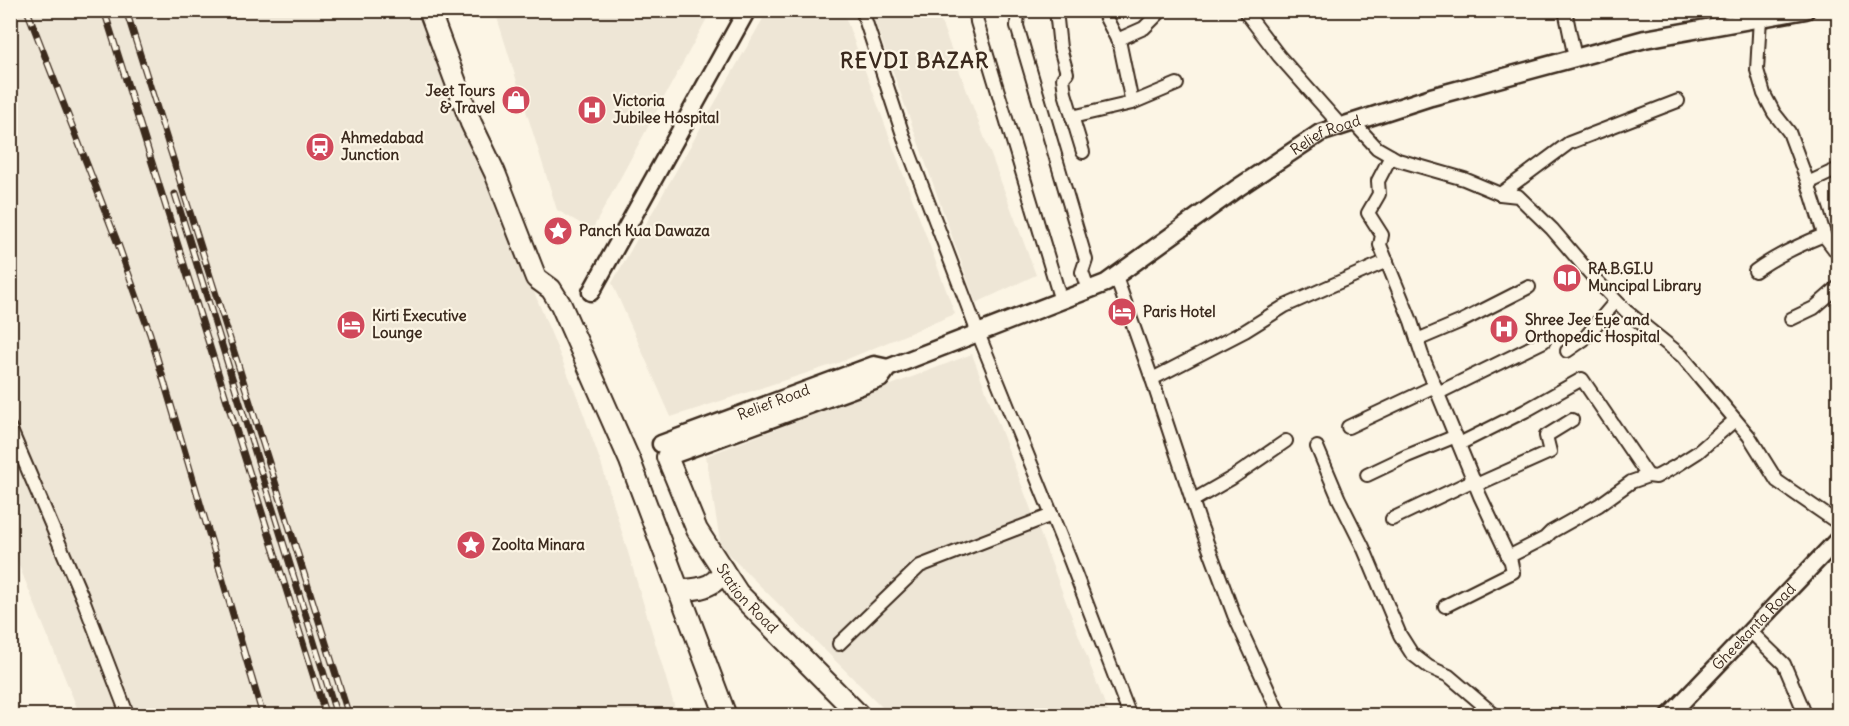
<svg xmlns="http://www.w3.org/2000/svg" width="1849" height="726" viewBox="0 0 1849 726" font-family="Delius,sans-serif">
	<rect width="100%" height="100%" fill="#fcf5e5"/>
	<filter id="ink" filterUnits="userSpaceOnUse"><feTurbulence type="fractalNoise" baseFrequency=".0167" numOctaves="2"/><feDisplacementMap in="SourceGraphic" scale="12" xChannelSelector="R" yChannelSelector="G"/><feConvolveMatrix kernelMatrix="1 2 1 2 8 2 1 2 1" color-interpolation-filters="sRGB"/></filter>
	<g filter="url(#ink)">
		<g fill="#eee6d6">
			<polygon points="768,10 843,11 955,314 838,363 671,417 612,283"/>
			<polygon points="10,11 422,11 447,81 579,401 602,466 677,715 80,715 11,546"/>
			<polygon points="495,11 711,11 592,230 557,210"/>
			<polygon points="871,11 937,11 1036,275 976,303"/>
			<polygon points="972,354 1109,715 890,715 721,547 706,456"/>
		</g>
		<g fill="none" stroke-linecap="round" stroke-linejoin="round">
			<g stroke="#3b2a1e" stroke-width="16">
				<g id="minor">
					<polyline points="862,10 906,144 978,333 1070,560 1130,716"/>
					<polyline points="1018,10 1017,26 1086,260 1082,272 1088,290"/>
					<polyline points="1056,10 1060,48 1067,73 1063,78 1065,93 1083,152"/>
					<polyline points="1102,10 1120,45 1132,103 1177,84"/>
					<polyline points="1244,10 1279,56 1341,126"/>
					<polyline points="1565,10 1575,58"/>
					<polyline points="976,12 977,22 1061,301"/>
					<polyline points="1760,18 1757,70 1764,94 1774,113 1789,132 1808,183 1825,237 1838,254"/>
					<polyline points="1117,40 1144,28 1162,10"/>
					<polyline points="1072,117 1132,103"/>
					<polyline points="1353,122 1377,148 1398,160 1464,179 1500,194 1518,196 1552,229 1594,278 1626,311 1682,356 1749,436 1777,481 1838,523"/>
					<polyline points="1391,156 1378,181 1379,194 1368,213 1382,235 1380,245 1411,321 1422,355 1480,496 1511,562 1513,572 1445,606"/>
					<polyline points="1808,183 1838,169"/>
					<polyline points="1500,194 1569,143 1678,101"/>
					<path d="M1755 271C1777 255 1799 245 1824 235"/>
					<polyline points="1116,277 1152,379 1200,524 1234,615 1280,716"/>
					<polyline points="1791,319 1814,308 1838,287"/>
					<polyline points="1417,340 1462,321 1529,287"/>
					<polyline points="1567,351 1583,340 1616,301"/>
					<polyline points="1152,379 1245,331 1285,306 1387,261"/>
					<polyline points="1438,393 1544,341"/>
					<polyline points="1348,427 1435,386"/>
					<polyline points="10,428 83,599 128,716"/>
					<polyline points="1459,444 1525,411 1582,379 1648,476"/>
					<polyline points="1317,447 1339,499 1363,547 1400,635 1412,654 1429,667 1449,676 1496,716"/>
					<polyline points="1367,475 1407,456 1456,436"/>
					<polyline points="1476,485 1550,452 1546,436 1572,420"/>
					<polyline points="1192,501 1232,478 1286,441"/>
					<polyline points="1392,519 1474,480"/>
					<polyline points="1508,557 1545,538 1551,532 1599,505 1631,482 1648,476 1656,477 1676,466 1698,452 1735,420"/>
					<polyline points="1750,631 1784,664 1806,716"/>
					<polyline points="839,644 920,566 1052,515"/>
				</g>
			</g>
			<g stroke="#3b2a1e" stroke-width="20">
				<g id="tertiary">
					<path id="s1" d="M1669 716 1838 539"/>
				</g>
			</g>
			<g stroke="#3b2a1e" stroke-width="21">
				<g id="secondary">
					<polyline points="591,292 747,10"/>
					<path id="s2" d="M661 444 874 365 888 368"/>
					<path id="s3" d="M667 457 880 379 888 368 1106 283 1236 189 1320 133 1431 97 1645 39 1806 10"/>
				</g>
			</g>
			<g stroke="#3b2a1e" stroke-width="24">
				<g id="primary">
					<polyline points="429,10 471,123 495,173 536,278 551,289 561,305 630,461 726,716"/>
					<path id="s4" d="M667 457 697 530 738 593 860 716"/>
					<path d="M678 590C695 590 716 588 723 570"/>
				</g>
			</g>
			<use href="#minor" stroke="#fcf5e5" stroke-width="12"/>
			<use href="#tertiary" stroke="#fcf5e5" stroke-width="15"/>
			<use href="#secondary" stroke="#fcf5e5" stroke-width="16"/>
			<use href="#primary" stroke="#fcf5e5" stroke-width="20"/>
			<g stroke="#3b2a1e" stroke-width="7">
				<g id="rail">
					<polyline points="27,10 118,244 150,334 263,716"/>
					<polyline points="104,10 326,716"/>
					<polyline points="126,10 349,716"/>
					<polyline points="175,194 337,716"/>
				</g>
			</g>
			<use href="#rail" stroke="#fcf5e5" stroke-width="4.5" stroke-dasharray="14" stroke-linecap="butt"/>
		</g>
	</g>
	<defs>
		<g id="shop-disc" transform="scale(1.5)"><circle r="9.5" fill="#d1495b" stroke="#fcf5e5"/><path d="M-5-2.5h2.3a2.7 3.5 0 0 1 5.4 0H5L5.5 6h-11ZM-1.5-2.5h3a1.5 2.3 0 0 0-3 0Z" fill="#fff"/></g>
		<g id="hospital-disc" transform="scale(1.5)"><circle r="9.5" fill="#d1495b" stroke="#fcf5e5"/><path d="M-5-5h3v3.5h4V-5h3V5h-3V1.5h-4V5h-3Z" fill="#fff"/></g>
		<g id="station-disc" transform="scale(1.5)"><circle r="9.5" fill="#d1495b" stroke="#fcf5e5"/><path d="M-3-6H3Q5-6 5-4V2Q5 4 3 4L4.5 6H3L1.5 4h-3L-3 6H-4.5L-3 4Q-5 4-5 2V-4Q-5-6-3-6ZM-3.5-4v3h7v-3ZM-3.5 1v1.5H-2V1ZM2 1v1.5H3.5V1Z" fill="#fff"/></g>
		<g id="sight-disc" transform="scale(1.5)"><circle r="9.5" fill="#d1495b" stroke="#fcf5e5"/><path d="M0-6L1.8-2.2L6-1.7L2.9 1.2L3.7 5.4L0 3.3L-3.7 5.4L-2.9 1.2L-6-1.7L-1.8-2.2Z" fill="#fff"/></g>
		<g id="library-disc" transform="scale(1.5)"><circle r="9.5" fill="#d1495b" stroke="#fcf5e5"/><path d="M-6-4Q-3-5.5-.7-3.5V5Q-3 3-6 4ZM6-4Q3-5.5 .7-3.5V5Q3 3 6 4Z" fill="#fff"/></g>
		<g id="hotel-disc" transform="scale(1.5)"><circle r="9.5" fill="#d1495b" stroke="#fcf5e5"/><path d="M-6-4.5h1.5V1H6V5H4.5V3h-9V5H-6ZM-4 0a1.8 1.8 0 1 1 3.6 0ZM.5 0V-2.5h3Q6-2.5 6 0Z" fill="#fff"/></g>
	</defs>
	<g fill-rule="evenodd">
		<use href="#shop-disc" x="516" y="100"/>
		<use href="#hospital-disc" x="592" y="110"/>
		<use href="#station-disc" x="320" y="147"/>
		<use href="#sight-disc" x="558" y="231"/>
		<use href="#library-disc" x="1567" y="278"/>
		<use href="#hotel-disc" x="1122" y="312"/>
		<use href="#hotel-disc" x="351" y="325"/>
		<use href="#hospital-disc" x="1504" y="329"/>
		<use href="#sight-disc" x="471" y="545"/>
	</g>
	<g text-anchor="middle" stroke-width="4.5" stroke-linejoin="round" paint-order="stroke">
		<g font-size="15" font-weight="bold" fill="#3b2a1e" stroke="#fcf5e5" text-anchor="start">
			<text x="495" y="96" text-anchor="end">Jeet Tours<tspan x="495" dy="17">&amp; Travel</tspan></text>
			<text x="613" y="106">Victoria<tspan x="613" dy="17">Jubilee Hospital</tspan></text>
			<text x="341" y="143">Ahmedabad<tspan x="341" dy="17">Junction</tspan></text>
			<text x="579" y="236">Panch Kua Dawaza</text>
			<text x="1588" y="274">RA.B.GI.U<tspan x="1588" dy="17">Muncipal Library</tspan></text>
			<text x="1143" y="317">Paris Hotel</text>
			<text x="372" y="321">Kirti Executive<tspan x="372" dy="17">Lounge</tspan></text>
			<text x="1525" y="325">Shree Jee Eye and<tspan x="1525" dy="17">Orthopedic Hospital</tspan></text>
			<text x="492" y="550">Zoolta Minara</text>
		</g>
		<g font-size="15" fill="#3b2a1e" stroke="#fcf5e5">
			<text dy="5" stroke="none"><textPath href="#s3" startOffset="740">Relief Road</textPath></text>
			<text dy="5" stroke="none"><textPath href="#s2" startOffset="120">Relief Road</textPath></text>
			<text dy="5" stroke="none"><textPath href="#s4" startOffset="164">Station Road</textPath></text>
			<text dy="5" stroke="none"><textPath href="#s1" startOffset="123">Gheekanta Road</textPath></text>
		</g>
		<g font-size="21" font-weight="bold" letter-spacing="1.5" fill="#3b2a1e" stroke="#fcf5e5">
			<text x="915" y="68">REVDI BAZAR</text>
		</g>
	</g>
	<rect width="1849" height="726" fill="none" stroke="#fcf5e5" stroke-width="36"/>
	<rect x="18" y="18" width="1813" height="690" fill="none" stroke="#3b2a1e" stroke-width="2" filter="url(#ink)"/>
</svg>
